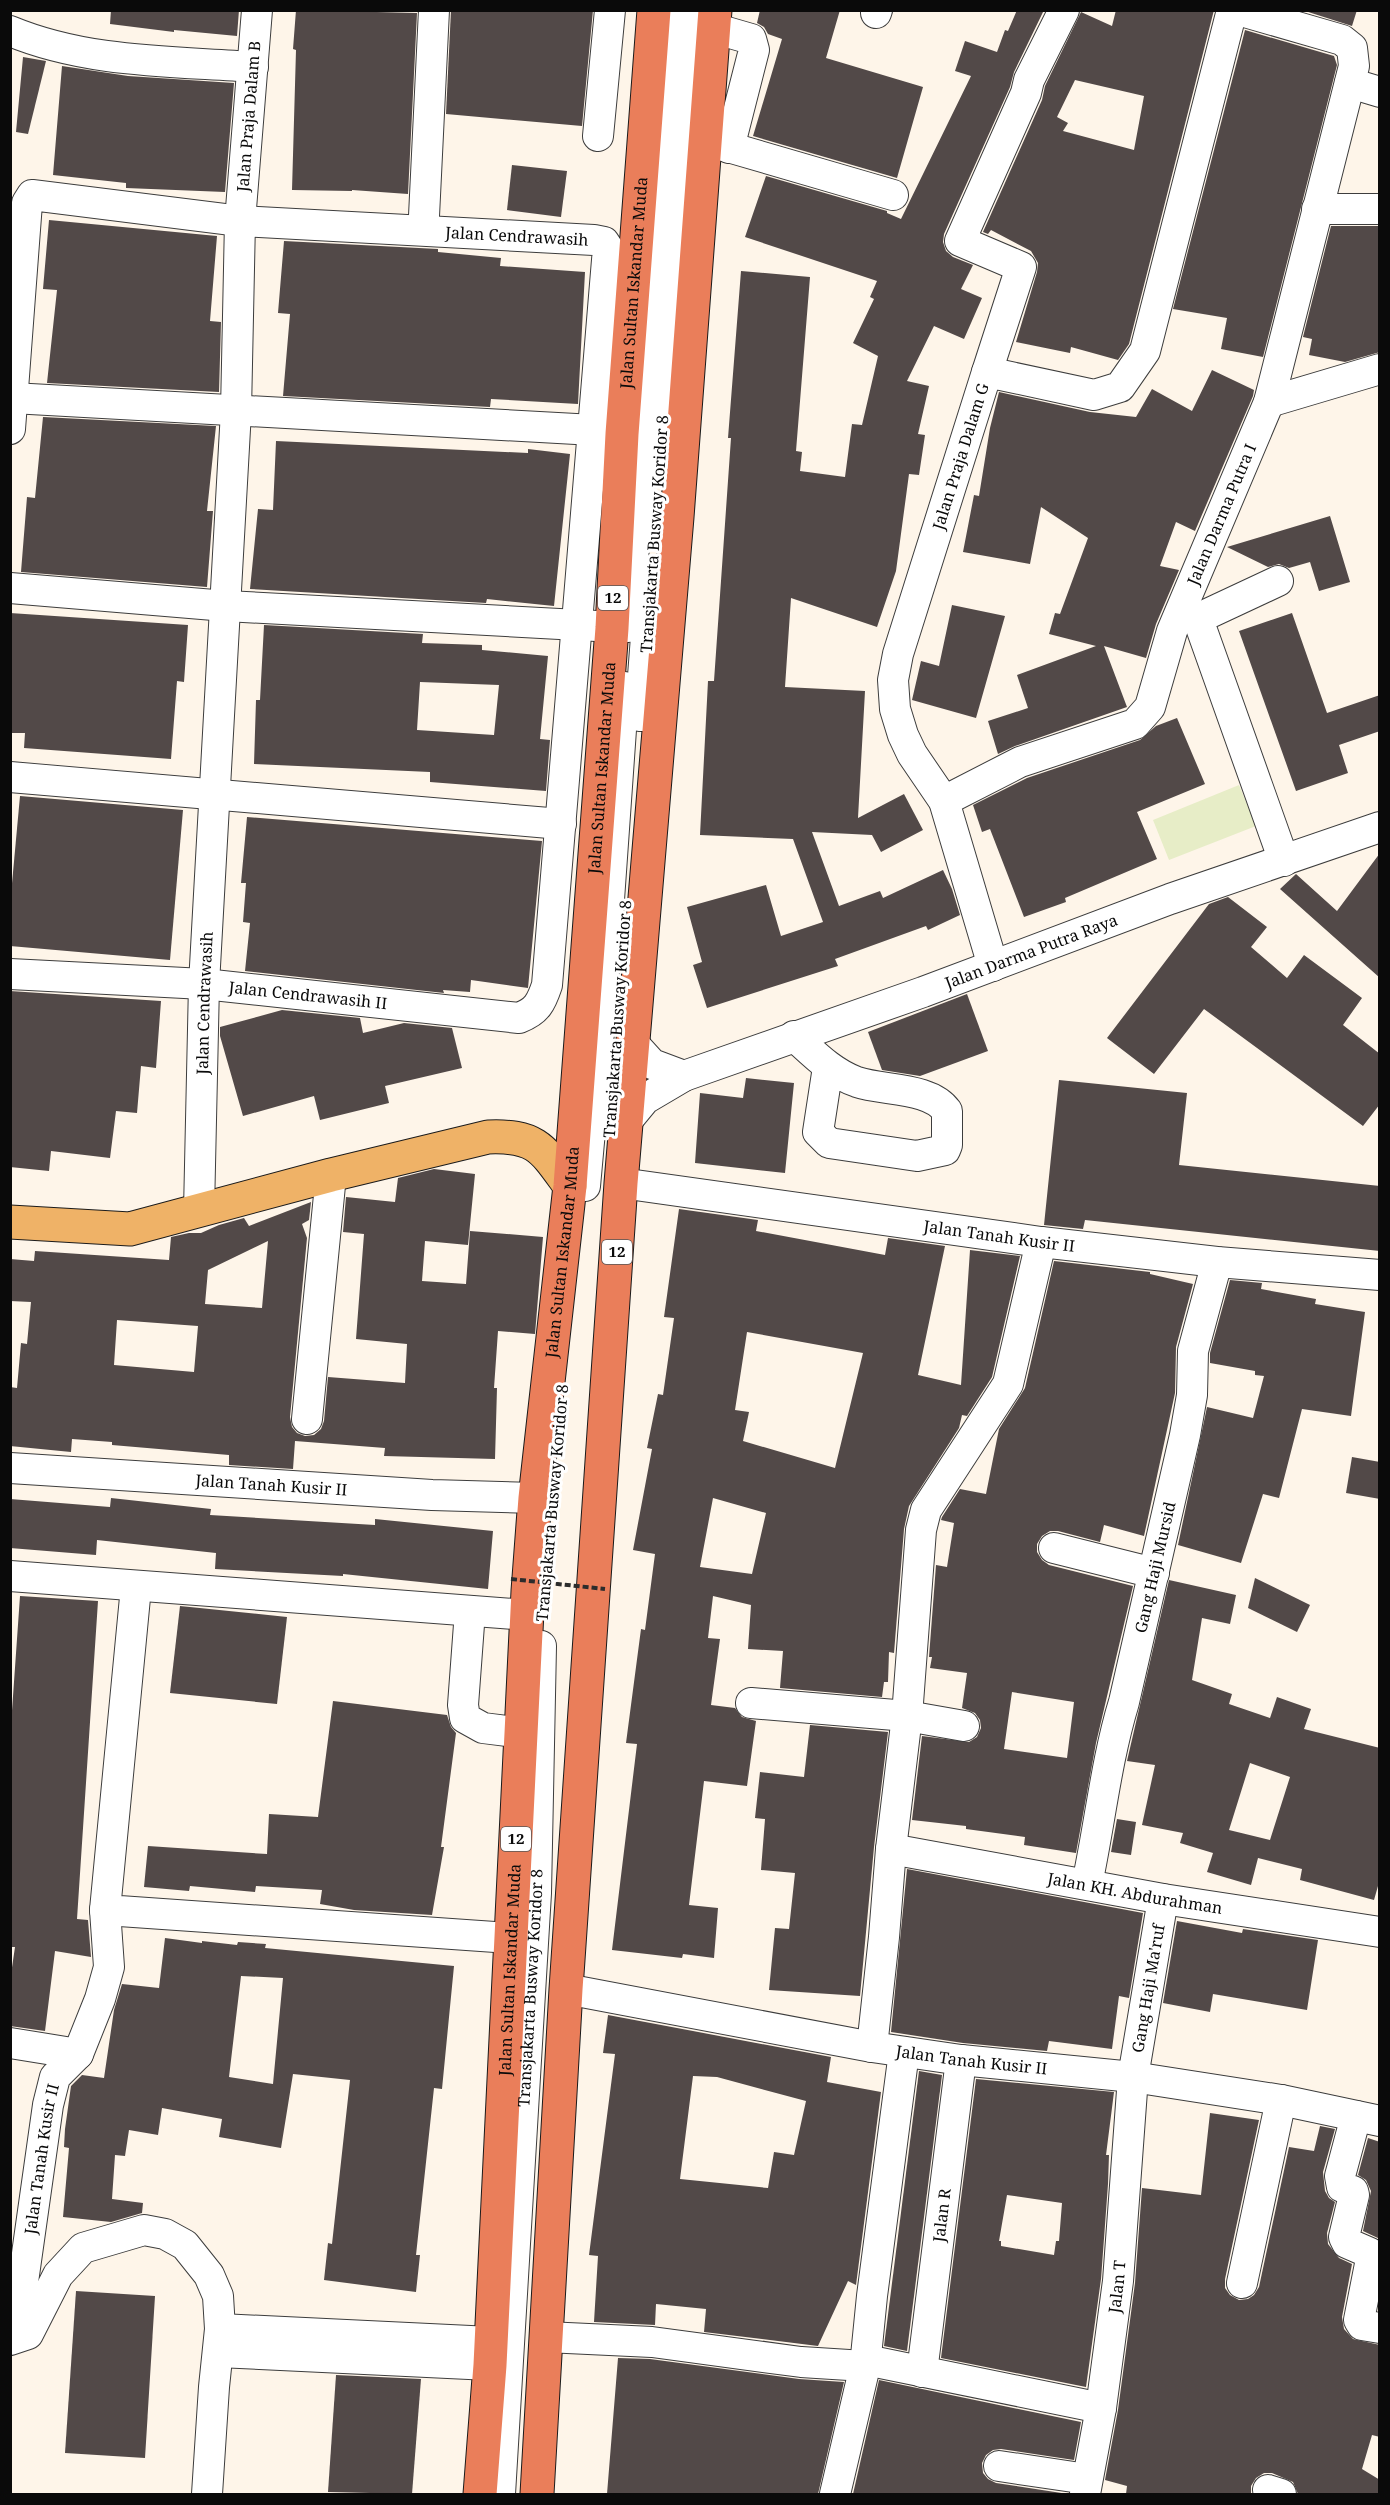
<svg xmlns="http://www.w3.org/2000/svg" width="1390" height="2505" viewBox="0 0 1390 2505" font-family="'Noto Serif',serif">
	<rect width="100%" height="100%" fill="#fef5e9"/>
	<polygon fill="#e7edc7" points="1239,785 1256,826 1169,860 1153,820"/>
	<g fill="#524948" fill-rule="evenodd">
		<polygon points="111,10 239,10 237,36 174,30 174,32 110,24"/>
		<polygon points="296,10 417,13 408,194 352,190 352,191 292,190 296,50 293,49"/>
		<polygon points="451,10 593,10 582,126 446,114"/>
		<polygon points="760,10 840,10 826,58 923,87 897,178 753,136 782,39 768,34 764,27 757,23"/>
		<polygon points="1017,10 1044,10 1014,72 1010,87 944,234 943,242 946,251 953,257 973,265 961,289 982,298 964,339 934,326 907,381 929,386 918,434 925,435 919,475 909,474 896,571 877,627 791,598 785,687 865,691 858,818 904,794 923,830 881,852 872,835 812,832 839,906 880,891 883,898 943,870 952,889 960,915 928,930 926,926 835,959 838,966 707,1008 693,965 702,962 687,907 766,885 781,936 823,922 793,839 700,835 708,681 714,681 731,438 728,438 741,271 810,277 796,451 802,452 800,471 845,477 852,424 862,425 878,356 853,343 874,299 870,297 877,281 745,237 766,176 887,211 887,213 901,219 971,76 955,71 965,41 997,52 1005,30 1008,31"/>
		<path d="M1116 10H1214L1129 344 1118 360 1071 347 1070 353 1016 342 1037 272 1038 263 1031 251 991 230 988 234 983 232 1042 100 1045 86 1081 12 1112 26ZM1075 80 1144 96 1134 150 1063 131 1068 123 1057 117Z"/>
		<polygon points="1302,10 1357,10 1352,26"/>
		<polygon points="1245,30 1334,56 1337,65 1263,357 1221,349 1227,318 1173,309"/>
		<polygon points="23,57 46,61 28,134 16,132"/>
		<polygon points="62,66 128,76 234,83 225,192 126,188 126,183 53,175"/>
		<polygon points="512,165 567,171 561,217 507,210"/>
		<polygon points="49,220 217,236 210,321 221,322 219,392 47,383 57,290 43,289"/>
		<polygon points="1331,226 1380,226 1380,352 1345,362 1309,355 1312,339 1303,337"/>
		<polygon points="284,241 438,249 438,252 501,258 500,266 585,272 578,404 491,399 490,407 283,396 290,314 278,313"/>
		<polygon points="1212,370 1254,390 1253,396 1195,531 1176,522 1160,566 1179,570 1156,624 1146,658 1104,646 1127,707 1015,746 998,754 988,721 1028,708 1017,675 1096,646 1049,634 1055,613 1060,614 1088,538 1041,507 1030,564 963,552 974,495 979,496 990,428 999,392 1090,412 1136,417 1152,389 1192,411"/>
		<polygon points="43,417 216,426 207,511 213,511 207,587 21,572 27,497 35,498"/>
		<polygon points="276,441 528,453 528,449 570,454 554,606 487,599 486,603 250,589 258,509 273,510"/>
		<polygon points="1330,516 1350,582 1319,591 1310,562 1289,568 1279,564 1268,567 1227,547"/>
		<polygon points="952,605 1005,616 976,718 912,700 921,661 939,666"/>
		<polygon points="10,613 188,625 184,682 177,681 171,759 24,748 25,733 10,733"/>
		<polygon points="1292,613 1327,713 1380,695 1380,731 1339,745 1348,773 1296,791 1239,631"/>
		<path d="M264 625 423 634 422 643 482 645V650L548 656 540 739 550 740 546 791 430 782V772L254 764 256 700H260ZM420 682 499 685 494 735 417 730Z"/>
		<polygon points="1177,718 1205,784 1137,812 1157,859 1065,898 1066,902 1024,917 990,829 982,832 973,805 1027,778 1140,740 1156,726"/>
		<polygon points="20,796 183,810 170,960 10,946 10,905"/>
		<polygon points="247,817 542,841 528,988 471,980 470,992 443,990 444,993 245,971 250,923 243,922 246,883 241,883"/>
		<polygon points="1380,853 1380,978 1280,889 1296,874 1337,911"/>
		<polygon points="1228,897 1267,927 1251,947 1287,978 1304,955 1362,998 1343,1025 1380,1054 1380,1104 1363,1126 1204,1009 1154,1074 1107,1038 1209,904"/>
		<polygon points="10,991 161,1001 156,1068 141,1066 137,1113 116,1111 110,1158 51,1151 49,1171 10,1167"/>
		<polygon points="967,994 988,1051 920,1076 882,1070 868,1032"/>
		<polygon points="282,1010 360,1018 363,1033 404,1023 452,1028 462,1068 385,1086 389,1103 320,1120 314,1096 243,1116 220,1036 220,1027"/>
		<polygon points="746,1078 794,1083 785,1173 695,1163 700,1093 743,1098"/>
		<polygon points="1059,1080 1187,1093 1179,1165 1380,1186 1380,1251 1085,1220 1083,1229 1044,1225"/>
		<path d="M434 1169 475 1174 468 1245 425 1241 422 1281 466 1284 470 1231 543 1237 535 1334 498 1331 494 1388H497L495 1459 384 1456 385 1448 295 1441 293 1469 229 1465V1455L112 1445V1442L72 1439 71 1452 10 1446V1387L17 1388 21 1343 27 1344 31 1302 10 1301V1259L34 1261 35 1251 169 1260 171 1237 189 1233H201L219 1225 244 1218 249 1226 311 1202 309 1220 302 1224 307 1238 290 1417 292 1427 297 1433 305 1436 314 1435 321 1429 324 1421 328 1377 405 1383 407 1344 356 1339 364 1234 343 1232 346 1197 395 1202 398 1178ZM268 1241 262 1308 205 1304 208 1270ZM117 1320 198 1326 194 1372 114 1365Z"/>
		<path d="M679 1209 758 1220 756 1231 885 1255 888 1238 945 1246 918 1375 961 1385 970 1250 1020 1256 992 1377 967 1416 962 1415 959 1428 909 1506 904 1529 894 1653 889 1652 888 1682H884L882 1697 780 1688 783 1651 748 1649 751 1605 713 1596 708 1638 720 1639 711 1705 735 1708 742 1717 756 1721 747 1786 704 1781 689 1905 718 1908 714 1958 683 1954 682 1958 612 1950 637 1744 626 1743 641 1629 645 1630 655 1554 633 1550 652 1449 647 1448 658 1394 663 1395 674 1318 664 1317ZM747 1332 863 1353 835 1468 743 1441 749 1412 735 1410ZM713 1498 766 1513 752 1574 700 1567Z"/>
		<path d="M1054 1261 1150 1272V1274L1193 1284 1176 1347 1175 1393 1144 1536 1104 1525 1100 1542 1058 1531H1050L1042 1536 1037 1544V1552L1042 1560 1049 1565 1133 1586 1096 1743 1076 1853 1024 1845 1025 1837 966 1829V1826L912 1820 922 1736 969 1742 977 1737 981 1728 980 1720 975 1713 962 1708 967 1673 930 1668 932 1657H929L936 1565 947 1567 954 1523 941 1520 942 1517 960 1489 986 1494 999 1429 1025 1388ZM1012 1692 1074 1702 1067 1758 1004 1749Z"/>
		<polygon points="1230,1280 1262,1283 1261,1289 1316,1299 1315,1304 1365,1312 1351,1416 1302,1409 1279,1498 1263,1494 1241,1563 1178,1545 1207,1407 1253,1418 1264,1376 1255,1375 1255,1371 1210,1363 1210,1353"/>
		<polygon points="1352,1457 1380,1462 1380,1499 1346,1493"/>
		<polygon points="111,1498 211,1509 210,1515 375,1525 375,1519 493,1531 488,1589 343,1574 343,1576 215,1569 216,1553 97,1540 96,1555 10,1548 10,1499 110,1507"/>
		<polygon points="1255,1578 1310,1605 1297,1632 1248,1608"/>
		<path d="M1169 1580 1236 1595 1230 1624 1202 1618 1192 1680 1232 1694 1229 1704 1270 1718 1277 1697 1311 1709 1304 1729 1380 1748V1879L1374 1900 1300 1880 1302 1869 1258 1858 1251 1885 1207 1872 1213 1853 1180 1843 1183 1833 1142 1825 1155 1765 1127 1761ZM1250 1763 1290 1777 1270 1840 1229 1830Z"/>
		<polygon points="20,1596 98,1601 77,1919 88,1920 91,1957 55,1951 45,2031 10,2026 10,1981 15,1947 10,1947 10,1739"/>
		<polygon points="180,1606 287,1617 277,1704 170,1693"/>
		<polygon points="333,1701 447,1715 451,1727 456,1733 441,1847 444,1847 432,1915 354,1910 320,1904 322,1890 256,1886 255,1892 190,1886 189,1891 144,1887 148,1846 267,1854 269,1814 318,1817"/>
		<polygon points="810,1725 888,1732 874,1847 860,1996 769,1990 775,1928 789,1929 795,1873 761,1870 765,1819 755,1818 760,1772 804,1777"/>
		<polygon points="1117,1819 1136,1822 1131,1855 1111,1852"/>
		<polygon points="907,1869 1143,1913 1129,1998 1119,1996 1112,2049 1049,2041 1047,2051 963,2043 891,2032"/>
		<polygon points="1177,1921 1242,1933 1243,1929 1318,1940 1307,2010 1213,1994 1210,2012 1163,2003"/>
		<path d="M165 1938 202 1943V1941L237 1945 238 1942 266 1944 265 1948 454 1966 442 2089 434 2088 416 2255H420L416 2292 324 2280 328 2243 332 2244 350 2080 293 2074 281 2148 219 2137 222 2119 162 2108 158 2135 129 2130 125 2156 115 2155 112 2199 143 2203 142 2213 111 2222 63 2217 69 2148 64 2147 65 2129 71 2086 82 2075 104 2078 114 2010 122 1984 159 1988ZM241 1976 283 1978 273 2084 229 2077Z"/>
		<path d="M608 2015 831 2057 827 2082 881 2092 856 2285 848 2281 818 2346 704 2332 706 2309 656 2304 655 2325 594 2322 598 2256 589 2255 615 2054 603 2053ZM693 2076 717 2077 806 2101 794 2155 774 2152 768 2188 680 2179Z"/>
		<polygon points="919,2071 942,2075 907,2351 884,2346"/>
		<path d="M976 2079 1114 2092 1106 2155H1109L1108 2184 1101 2279 1086 2387 941 2358ZM1007 2195 1062 2203 1059 2241H1056L1054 2255 1001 2246V2241H999Z"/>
		<polygon points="1210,2113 1259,2120 1225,2279 1225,2288 1230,2295 1239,2300 1248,2299 1254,2295 1259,2287 1289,2147 1314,2151 1320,2126 1335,2129 1323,2172 1325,2191 1329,2198 1335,2202 1327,2233 1328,2244 1339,2258 1352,2264 1342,2317 1344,2329 1353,2339 1380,2345 1380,2437 1372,2435 1362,2469 1380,2480 1380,2494 1298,2494 1293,2482 1272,2473 1264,2473 1256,2478 1251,2486 1251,2494 1126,2494 1127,2486 1105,2480 1118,2410 1135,2283 1142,2188 1201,2195"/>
		<polygon points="1368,2138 1380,2142 1380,2239 1363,2231 1371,2191 1366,2180 1358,2175"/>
		<polygon points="76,2291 155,2296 145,2458 65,2453"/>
		<polygon points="618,2358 650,2359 799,2379 844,2382 818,2494 607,2494"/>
		<polygon points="336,2375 421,2379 412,2494 328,2492"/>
		<polygon points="879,2380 1081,2422 1074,2460 1001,2449 993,2450 986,2455 982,2463 983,2473 988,2479 996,2483 1068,2494 853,2494"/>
	</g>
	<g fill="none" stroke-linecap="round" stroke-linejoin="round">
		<g stroke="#3d3d3d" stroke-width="32">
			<g id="minor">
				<polyline points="876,13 877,10"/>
				<polyline points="713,28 751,39 754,50 729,148"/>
				<path d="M10 31C87 63 171 61 253 67"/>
				<polyline points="1350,83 1380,92"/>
				<polyline points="598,136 610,10"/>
				<polyline points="704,140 893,195"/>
				<polyline points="1317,209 1380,209"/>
				<polyline points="424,216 434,10"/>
				<polyline points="987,372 1021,267 960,241 1026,93 1029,80 1064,10"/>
				<polyline points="12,398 594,430"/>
				<polyline points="1269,402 1380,369"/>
				<path id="s1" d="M10 429 27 203 32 195 240 221 594 240 604 242 608 248 547 985C541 1003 537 1011 519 1018L204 984 10 974"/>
				<polyline points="661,441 695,10"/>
				<polyline points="1278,581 1201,617 1199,622 1284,861"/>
				<polyline points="10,588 226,606 597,626"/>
				<polyline points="628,627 674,10"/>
				<polyline points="640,716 649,597"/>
				<polyline points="10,777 561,824"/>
				<path id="s2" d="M944 801 1020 762 1135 724 1150 707 1172 631 1269 402 1354 66 1352 48 1342 40 1238 10"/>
				<path id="s3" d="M993 966 944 801 912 754 903 735 895 709 893 680 898 654 987 372 1094 395 1120 387 1145 351 1232 10"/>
				<path d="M794 1036C814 1054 832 1073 857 1082 884 1091 930 1087 947 1111V1145L945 1150 917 1156 829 1143 818 1132 828 1067"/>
				<polyline points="632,1042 652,1064 684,1076"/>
				<path id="s4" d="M626 1122 645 1099 684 1076 923 992 1170 899 1380 827"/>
				<path id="s5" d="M621 1183 1041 1242 1217 1262 1380 1275"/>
				<polyline points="585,1186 602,999 624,687"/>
				<path id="s6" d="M199 1211 204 984 236 411 240 221 257 10"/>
				<polyline points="307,1419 331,1175"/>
				<path id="s7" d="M10 1468 432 1495 535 1498"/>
				<polyline points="1054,1548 1154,1573"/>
				<polyline points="10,1576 527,1615"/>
				<polyline points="136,1587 105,1910 510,1938"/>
				<polyline points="470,1611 463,1705 465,1718 483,1728 522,1733"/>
				<polyline points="751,1703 907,1716 964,1726"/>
				<path id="s8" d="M891 1849 1163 1899 1380 1932"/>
				<path id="s9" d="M1087 1884C1100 1823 1106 1761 1124 1702L1185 1435 1192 1395 1193 1351 1217 1262"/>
				<path id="s10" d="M566 1989 872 2047 961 2060 1133 2077 1281 2100 1380 2121"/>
				<polyline points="10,2043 78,2054"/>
				<polyline points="872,2047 884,1937 891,1849 907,1716 921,1530 926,1510 1008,1384 1041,1242"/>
				<polyline points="1356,2116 1340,2176 1342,2187 1353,2191 1354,2195 1344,2237 1347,2243 1370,2253 1371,2259 1359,2320 1362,2325 1380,2328"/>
				<polyline points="1242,2283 1281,2100"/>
				<path id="s11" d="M10 2313 23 2282 48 2105 55 2077 78 2054 100 1999 109 1967 105 1910"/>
				<polyline points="220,2329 491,2342"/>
				<polyline points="546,2337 652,2342 801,2362 865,2366"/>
				<polyline points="10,2340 28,2334 58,2275 83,2248 144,2230 165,2234 185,2245 209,2275 218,2296 220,2329 214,2387 207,2494"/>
				<polyline points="218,2352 490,2365"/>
				<polyline points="866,2360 1101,2408"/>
				<path id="s12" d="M922 2372 961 2060"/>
				<polyline points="999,2466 1087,2479"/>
				<polyline points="1268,2490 1281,2494"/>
				<path id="s13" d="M500 2494 536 1893 541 1646"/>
				<polyline points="835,2494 865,2366 872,2296 904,2052"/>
				<path id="s14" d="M1085 2494 1101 2408 1118 2281 1133 2077 1163 1899"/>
			</g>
		</g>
		<g stroke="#1b1b1b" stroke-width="35">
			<path id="major" d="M10 1222 130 1229 331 1175 488 1137C537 1135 543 1149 570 1186"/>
		</g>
		<g stroke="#1b1b1b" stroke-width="35">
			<g id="highway">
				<path id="s15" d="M480 2494 490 2365 528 1591 535 1498 570 1186 612 628 622 434 654 10"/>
				<polyline points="537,2494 566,1989 621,1183 677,517 715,10"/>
			</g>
		</g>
		<use href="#minor" stroke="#fff" stroke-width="30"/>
		<use href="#major" stroke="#efb267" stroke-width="33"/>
		<use href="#highway" stroke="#ea7e5a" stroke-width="33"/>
		<polyline stroke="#2c2c2c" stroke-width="4" stroke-dasharray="6 3" stroke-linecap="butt" points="511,1579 605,1589"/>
	</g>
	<g text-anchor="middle" stroke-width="6" stroke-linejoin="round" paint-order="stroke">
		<g fill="#fff" stroke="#545454" stroke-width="1.5">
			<rect x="598" y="586" width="30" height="24" rx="4.5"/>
			<rect x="602" y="1240" width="30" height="24" rx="4.5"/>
			<rect x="501" y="1827" width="30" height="24" rx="4.5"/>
		</g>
		<g font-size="15" font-weight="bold" fill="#0a0a0a">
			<text x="613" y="603">12</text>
			<text x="617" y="1257">12</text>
			<text x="516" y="1844">12</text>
		</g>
		<g font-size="16" fill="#0a0a0a" stroke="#fff">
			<text dy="6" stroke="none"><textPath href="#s6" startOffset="1096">Jalan Praja Dalam B</textPath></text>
			<text dy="6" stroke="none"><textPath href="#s1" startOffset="723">Jalan Cendrawasih</textPath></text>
			<text dy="6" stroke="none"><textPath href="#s15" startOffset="2217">Jalan Sultan Iskandar Muda</textPath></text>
			<text dy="6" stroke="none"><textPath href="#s3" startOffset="540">Jalan Praja Dalam G</textPath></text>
			<text dy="6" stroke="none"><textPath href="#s2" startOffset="435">Jalan Darma Putra I</textPath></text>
			<text transform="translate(654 534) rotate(-86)" y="6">Transjakarta Busway Koridor 8</text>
			<text dy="6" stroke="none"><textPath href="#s15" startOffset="1731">Jalan Sultan Iskandar Muda</textPath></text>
			<text dy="6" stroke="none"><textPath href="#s4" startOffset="444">Jalan Darma Putra Raya</textPath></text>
			<text transform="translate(308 995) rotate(6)" y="6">Jalan Cendrawasih II</text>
			<text dy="6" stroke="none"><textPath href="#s6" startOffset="208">Jalan Cendrawasih</textPath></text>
			<text transform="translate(617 1019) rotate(-86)" y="6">Transjakarta Busway Koridor 8</text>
			<text dy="6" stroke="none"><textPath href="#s5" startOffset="382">Jalan Tanah Kusir II</textPath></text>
			<text dy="6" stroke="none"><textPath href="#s15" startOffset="1245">Jalan Sultan Iskandar Muda</textPath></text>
			<text dy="6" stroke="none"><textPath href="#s7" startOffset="262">Jalan Tanah Kusir II</textPath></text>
			<text transform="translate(552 1503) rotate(-85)" y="6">Transjakarta Busway Koridor 8</text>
			<text dy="6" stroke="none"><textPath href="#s9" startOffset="324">Gang Haji Mursid</textPath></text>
			<text dy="6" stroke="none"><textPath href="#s8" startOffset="248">Jalan KH. Abdurahman</textPath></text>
			<text dy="6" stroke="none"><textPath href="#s15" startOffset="525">Jalan Sultan Iskandar Muda</textPath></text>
			<text dy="6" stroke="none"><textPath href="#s13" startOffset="507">Transjakarta Busway Koridor 8</textPath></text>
			<text dy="6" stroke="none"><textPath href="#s14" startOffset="510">Gang Haji Ma'ruf</textPath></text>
			<text dy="6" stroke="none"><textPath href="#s10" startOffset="412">Jalan Tanah Kusir II</textPath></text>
			<text dy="6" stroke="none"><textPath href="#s11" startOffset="158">Jalan Tanah Kusir II</textPath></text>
			<text dy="6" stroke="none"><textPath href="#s12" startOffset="158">Jalan R</textPath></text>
			<text dy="6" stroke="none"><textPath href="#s14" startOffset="210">Jalan T</textPath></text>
		</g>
	</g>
	<rect width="1390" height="2505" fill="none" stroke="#0a0a0a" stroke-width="24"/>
</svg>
